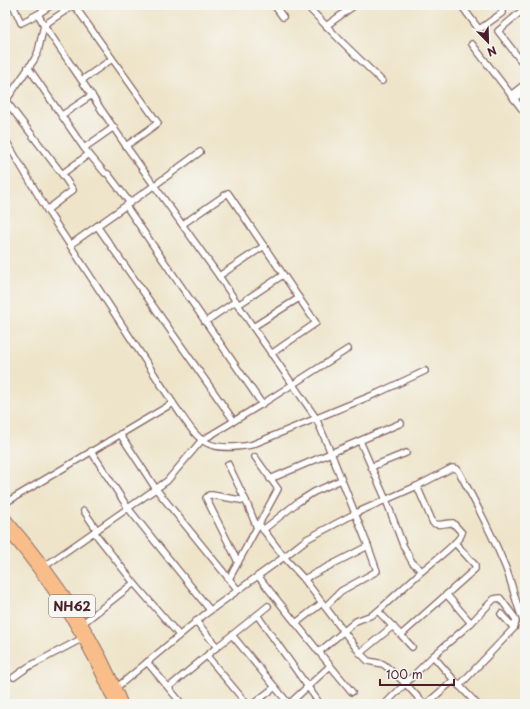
<svg xmlns="http://www.w3.org/2000/svg" width="530" height="709" viewBox="0 0 530 709" font-family="'Playpen Sans',sans-serif">
	<rect width="100%" height="100%" fill="#f6f6f2"/>
	<filter id="ink" filterUnits="userSpaceOnUse"><feTurbulence type="fractalNoise" baseFrequency=".025" numOctaves="2"/><feDisplacementMap in="SourceGraphic" scale="8" xChannelSelector="R" yChannelSelector="G"/><feConvolveMatrix kernelMatrix="1 2 1 2 8 2 1 2 1" color-interpolation-filters="sRGB"/></filter>
	<filter id="wash" filterUnits="userSpaceOnUse"><feTurbulence type="fractalNoise" baseFrequency=".012" numOctaves="4" result="noise"/><feDisplacementMap in="SourceGraphic" scale="16" xChannelSelector="R" yChannelSelector="G"/><feGaussianBlur stdDeviation="0.9" result="paint"/><feColorMatrix in="noise" values="0 0 0 0 0 0 0 0 0 0 0 0 0 0 0 0 0 1.4 0 .05"/><feComposite in="paint" operator="in"/></filter>
	<g filter="url(#wash)">
		<rect width="100%" height="100%" fill="#eee4c9"/>
	</g>
	<g filter="url(#ink)">
		<g fill="none" stroke-linecap="round" stroke-linejoin="round">
			<g stroke="#836462" stroke-width="8">
				<g id="minor">
					<polyline points="13,5 21,23 38,14 44,25 126,146 219,276 253,327 316,418 331,453 401,423"/>
					<polyline points="74,5 158,123 126,146"/>
					<polyline points="274,5 283,17"/>
					<polyline points="306,5 341,41 382,81"/>
					<polyline points="461,5 478,28 481,28 502,13 502,9 499,5"/>
					<polyline points="524,9 498,31 525,66"/>
					<polyline points="38,14 52,5"/>
					<polyline points="326,26 355,5"/>
					<polyline points="472,44 525,113"/>
					<polyline points="28,67 84,148"/>
					<polyline points="82,80 112,59"/>
					<polyline points="511,95 525,84"/>
					<polyline points="514,99 525,90"/>
					<polyline points="6,101 62,174"/>
					<polyline points="5,102 34,60 38,52 44,25 74,5"/>
					<polyline points="62,115 92,95"/>
					<path d="M5 139 47 210 173 403C199 440 202 453 251 445L378 393 425 371"/>
					<polyline points="105,173 84,148 114,127"/>
					<polyline points="108,174 130,203"/>
					<polyline points="126,206 262,404"/>
					<polyline points="47,210 73,190 62,174 89,154"/>
					<polyline points="183,224 228,193 316,323 271,354"/>
					<polyline points="97,226 234,421"/>
					<polyline points="70,245 155,185 200,152"/>
					<polyline points="219,276 264,246"/>
					<polyline points="238,305 283,275"/>
					<polyline points="205,322 236,301"/>
					<polyline points="253,327 299,298"/>
					<polyline points="120,434 156,489 238,590"/>
					<polyline points="91,451 128,508 210,610"/>
					<polyline points="228,464 246,501"/>
					<polyline points="371,467 406,453"/>
					<path d="M417 486 452 468 457 469 459 472C476 503 492 534 505 566 513 585 516 606 525 625"/>
					<polyline points="5,503 173,403"/>
					<polyline points="84,511 97,530"/>
					<path d="M259 524 284 557 307 539 356 513 417 486 433 523C439 527 447 522 453 523L462 533C460 542 430 564 422 571L412 562 403 545 386 500 360 441"/>
					<polyline points="263,530 298,502 314,492 341,480"/>
					<polyline points="94,532 134,583 179,635"/>
					<polyline points="238,562 206,498 209,495 212,495 246,501 257,528"/>
					<polyline points="45,566 167,481 201,441 262,404 348,349"/>
					<polyline points="258,576 319,652 356,621 372,615 378,611 422,571"/>
					<polyline points="229,579 278,489 255,457"/>
					<polyline points="304,579 360,653 393,626"/>
					<polyline points="325,607 341,591 377,571 368,546"/>
					<polyline points="378,611 401,635 475,569 475,565 455,543"/>
					<polyline points="257,615 268,606"/>
					<polyline points="196,621 217,647 257,615 320,704"/>
					<polyline points="83,623 134,583"/>
					<polyline points="296,623 322,603"/>
					<polyline points="471,623 494,599 500,598 515,618 516,622 514,628"/>
					<polyline points="232,635 289,704"/>
					<polyline points="401,635 412,647"/>
					<polyline points="319,652 352,692"/>
					<polyline points="360,653 368,661 383,664 387,667 405,683 424,704"/>
					<polyline points="207,656 247,704"/>
					<polyline points="433,656 454,680"/>
					<polyline points="147,662 182,704"/>
					<polyline points="14,677 28,667 83,638"/>
					<polyline points="459,686 514,628 501,614"/>
					<polyline points="169,687 217,647"/>
					<polyline points="116,688 204,615 284,557 304,579 368,546 331,453 270,479"/>
					<polyline points="253,704 275,687"/>
					<polyline points="289,704 330,666"/>
					<polyline points="385,704 433,656 471,623 447,595"/>
					<polyline points="426,704 454,680 477,704"/>
				</g>
			</g>
			<g stroke="#836462" stroke-width="11">
				<g id="trunk">
					<path d="M5 517C53 573 96 635 123 704"/>
					<path d="M5 528C50 581 88 639 114 704"/>
				</g>
			</g>
			<use href="#minor" stroke="#fff" stroke-width="5.5"/>
			<use href="#trunk" stroke="#f8bd89" stroke-width="9"/>
		</g>
	</g>
	<g text-anchor="middle" stroke-width="4" stroke-linejoin="round" paint-order="stroke">
		<rect fill="#f6f6f2" stroke="#7e6067" stroke-width="1" x="49" y="595" width="46" height="22" rx="3"/>
		<g font-size="13" font-weight="bold" fill="#4a1f2b">
			<text x="72" y="611">NH62</text>
		</g>
	</g>
	<rect width="530" height="709" fill="none" stroke="#f6f6f2" stroke-width="20"/>
	<g transform="translate(488 42) rotate(157)" stroke="#f6f6f2" stroke-width="3" paint-order="stroke">
	<path d="M0-3L7 15L0 10L-7 15Z" fill="#4a1f2b"/>
	<text y="-6" font-size="11" font-weight="bold" text-anchor="middle" fill="#4a1f2b">N</text>
	</g>
	<path d="M380 679v6h74v-6" fill="none" stroke="#4a1f2b" stroke-width="2"/>
	<text x="386" y="679" font-size="12" fill="#4a1f2b" stroke="#f6f6f2" stroke-width="3" paint-order="stroke">100 m</text>
</svg>
